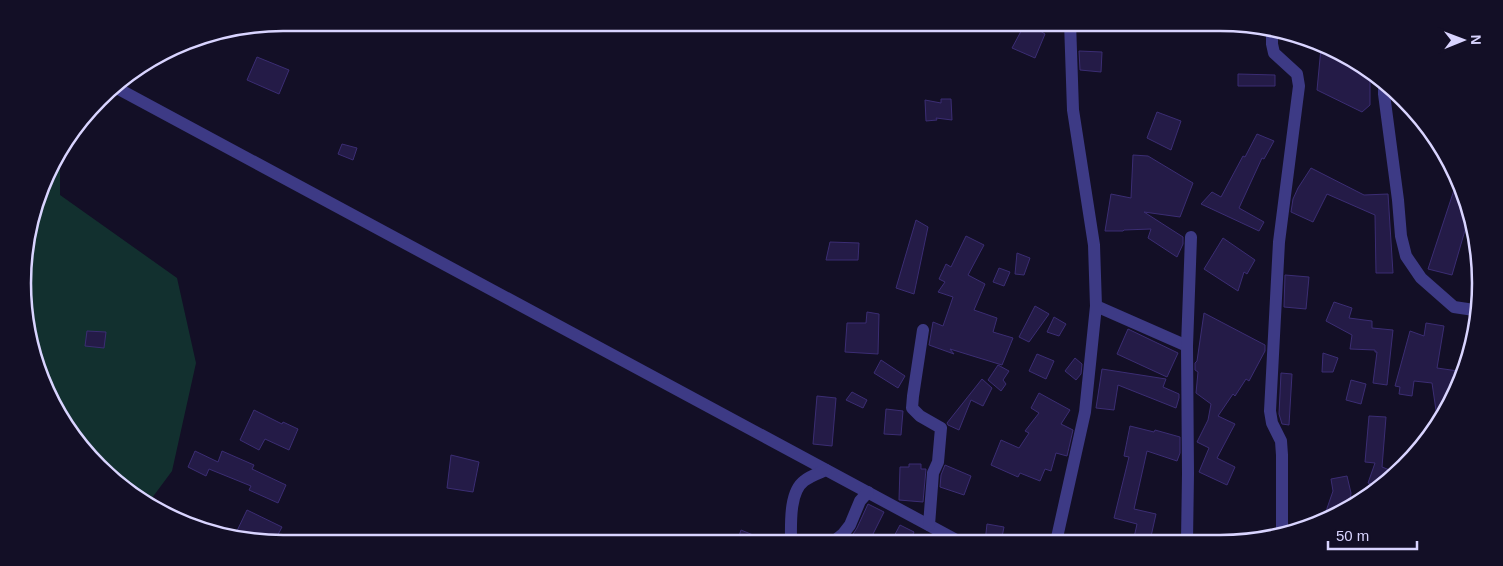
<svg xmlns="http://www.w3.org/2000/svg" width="1503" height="566" viewBox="0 0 1503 566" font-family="Helvetica,sans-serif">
	<rect width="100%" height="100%" fill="#130f26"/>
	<polygon fill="#12302f" points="60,150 60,195 177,278 196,363 172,471 149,502 125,490 66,427 28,334 25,249 57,153"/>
	<g fill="#241b47" stroke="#3b2d73">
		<polygon points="1026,22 1045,34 1035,58 1012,48"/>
		<polygon points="1321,48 1370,72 1370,105 1362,112 1317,90"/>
		<polygon points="1079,51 1102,52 1101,72 1080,70"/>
		<polygon points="257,57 289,70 279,94 247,80"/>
		<polygon points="1238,74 1275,75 1275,86 1238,86"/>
		<polygon points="941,99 951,99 952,120 936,118 937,120 926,121 925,100 941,103"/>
		<polygon points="1157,112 1181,121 1171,150 1147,138"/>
		<polygon points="1257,134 1274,141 1264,159 1262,158 1239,208 1264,222 1259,231 1201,204 1212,192 1221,197 1243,156 1245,157"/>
		<polygon points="342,144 357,148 353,160 338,154"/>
		<polygon points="1133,155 1148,156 1193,183 1180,217 1144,212 1183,237 1183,244 1177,257 1148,238 1151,229 1124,230 1123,231 1105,231 1111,194 1131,198"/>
		<polygon points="1311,168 1364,195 1388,194 1393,273 1376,273 1375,215 1327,194 1313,222 1291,212 1293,199 1298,188"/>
		<polygon points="1456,184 1468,220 1452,275 1428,269"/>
		<polygon points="916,220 928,227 914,294 896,288"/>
		<polygon points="966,236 984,245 968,275 985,284 974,310 997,318 993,332 1013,338 1002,365 950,349 954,354 929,345 933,322 943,326 953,297 938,292 945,282 939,279 946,264 951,267"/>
		<polygon points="1223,238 1255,260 1247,274 1244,272 1238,291 1204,269"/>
		<polygon points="830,242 859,243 858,260 826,260"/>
		<polygon points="1017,253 1030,258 1024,275 1015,274"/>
		<polygon points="999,268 1010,272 1004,286 993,282"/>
		<polygon points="1285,275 1309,277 1306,309 1284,307"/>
		<polygon points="1334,302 1352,308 1349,318 1372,321 1372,328 1393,330 1387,385 1373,383 1377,352 1375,352 1375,350 1350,349 1352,335 1326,321"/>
		<polygon points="1035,306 1049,314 1029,342 1019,337"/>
		<polygon points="867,312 879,314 878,354 845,352 847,323 866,323"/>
		<polygon points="1204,313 1265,345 1265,351 1249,381 1246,379 1235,396 1233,394 1218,416 1235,424 1217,458 1235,467 1227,485 1199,472 1209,448 1197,442 1208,420 1211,404 1196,393 1198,372 1195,370 1195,363 1197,361"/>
		<polygon points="1054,317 1066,324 1059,336 1047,332"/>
		<polygon points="1426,323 1444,326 1437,368 1458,371 1456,385 1438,424 1432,383 1414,381 1412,396 1399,394 1400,387 1395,386 1410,331 1424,336"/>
		<polygon points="1128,329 1178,353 1167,377 1117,354"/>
		<polygon points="87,331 106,332 104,348 85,346"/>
		<polygon points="1323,353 1338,358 1333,372 1322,372"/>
		<polygon points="1037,354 1054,361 1046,379 1029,371"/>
		<polygon points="1075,358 1082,364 1081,374 1076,380 1065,371"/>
		<polygon points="881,360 905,376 898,388 874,373"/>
		<polygon points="998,365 1009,371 1003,380 1006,384 1001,391 988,380"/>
		<polygon points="1102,369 1166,379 1163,387 1179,394 1179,398 1176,408 1118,385 1114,410 1096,408"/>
		<polygon points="1281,373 1292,374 1289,425 1282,424 1279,414"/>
		<polygon points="982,379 992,388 983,406 971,400 959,430 948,425 947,423"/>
		<polygon points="1351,380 1366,384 1361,404 1346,400"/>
		<polygon points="852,392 867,400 863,408 846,400"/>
		<polygon points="1039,393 1070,410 1061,424 1073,430 1067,456 1056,453 1051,471 1045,469 1040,481 1020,473 1018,477 991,465 1001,440 1019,448 1029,433 1025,431 1039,413 1031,408"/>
		<polygon points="817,396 836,398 832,446 813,444"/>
		<polygon points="886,409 903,411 901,435 884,434"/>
		<polygon points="254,410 282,424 283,422 298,429 289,450 265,439 259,450 240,440"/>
		<polygon points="1369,416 1386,417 1382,467 1397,473 1392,479 1379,487 1368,483 1375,463 1365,462"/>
		<polygon points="1130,426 1154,432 1155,430 1180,437 1180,453 1177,461 1147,451 1134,509 1156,514 1150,541 1133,542 1137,524 1114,518 1129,457 1124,456"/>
		<polygon points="195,451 218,462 222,451 254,465 252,469 286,485 278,503 249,490 251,486 209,469 206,476 188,467"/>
		<polygon points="451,455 479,462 473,492 447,488"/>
		<polygon points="909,464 921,464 921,469 926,469 923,502 899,500 900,467 909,467"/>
		<polygon points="945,465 971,476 964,495 940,487 941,475"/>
		<polygon points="1347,476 1351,493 1349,508 1335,517 1323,520 1333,491 1331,479"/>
		<polygon points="868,504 884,512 869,542 848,542 857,528"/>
		<polygon points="247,510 282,527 274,542 234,537"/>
		<polygon points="987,524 1004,527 1001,542 985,542"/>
		<polygon points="900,525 914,532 909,542 891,542"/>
		<polygon points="741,530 770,542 737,542"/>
	</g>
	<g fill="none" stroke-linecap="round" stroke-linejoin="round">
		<g stroke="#3d3a85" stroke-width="12">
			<polyline points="1272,29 1272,44 1274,53 1297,74 1299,86 1279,242 1270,411 1272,423 1281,441 1282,455 1282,533"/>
			<polyline points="1384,83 1384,94 1398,200 1401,236 1406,256 1421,278 1454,307 1474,310"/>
			<polyline points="113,86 960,542"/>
			<polyline points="1096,306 1187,346"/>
			<polyline points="923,330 913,396 912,408 920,416 941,428 938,462 933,473 929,525"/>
			<polyline points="1187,541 1188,474 1187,346 1191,237"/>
			<path d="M791 542C791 525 789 492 804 481 810 476 819 473 826 470"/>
			<polyline points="833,542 843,534 850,525 860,501 868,492"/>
			<polyline points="1056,542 1085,412 1096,306 1094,245 1073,110 1070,22"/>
		</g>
	</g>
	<path d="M0 0H1503V566H0ZM283 31H1220A252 252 0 0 1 1472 283V283A252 252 0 0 1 1220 535H283A252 252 0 0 1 31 283V283A252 252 0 0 1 283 31Z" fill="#130f26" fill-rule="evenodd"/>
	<path fill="none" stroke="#d9d4ff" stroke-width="2.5" d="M283 31H1220A252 252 0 0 1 1472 283V283A252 252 0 0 1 1220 535H283A252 252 0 0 1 31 283V283A252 252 0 0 1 283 31Z"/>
	<g transform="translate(1463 40) rotate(89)" stroke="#130f26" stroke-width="4" paint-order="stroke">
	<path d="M0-4L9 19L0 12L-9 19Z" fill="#d9d4ff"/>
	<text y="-8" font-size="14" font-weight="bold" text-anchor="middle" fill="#d9d4ff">N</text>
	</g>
	<path d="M1328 541v8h89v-8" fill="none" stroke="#d9d4ff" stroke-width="2.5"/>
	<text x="1336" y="541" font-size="15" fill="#d9d4ff" stroke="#130f26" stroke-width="4" paint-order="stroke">50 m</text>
</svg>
